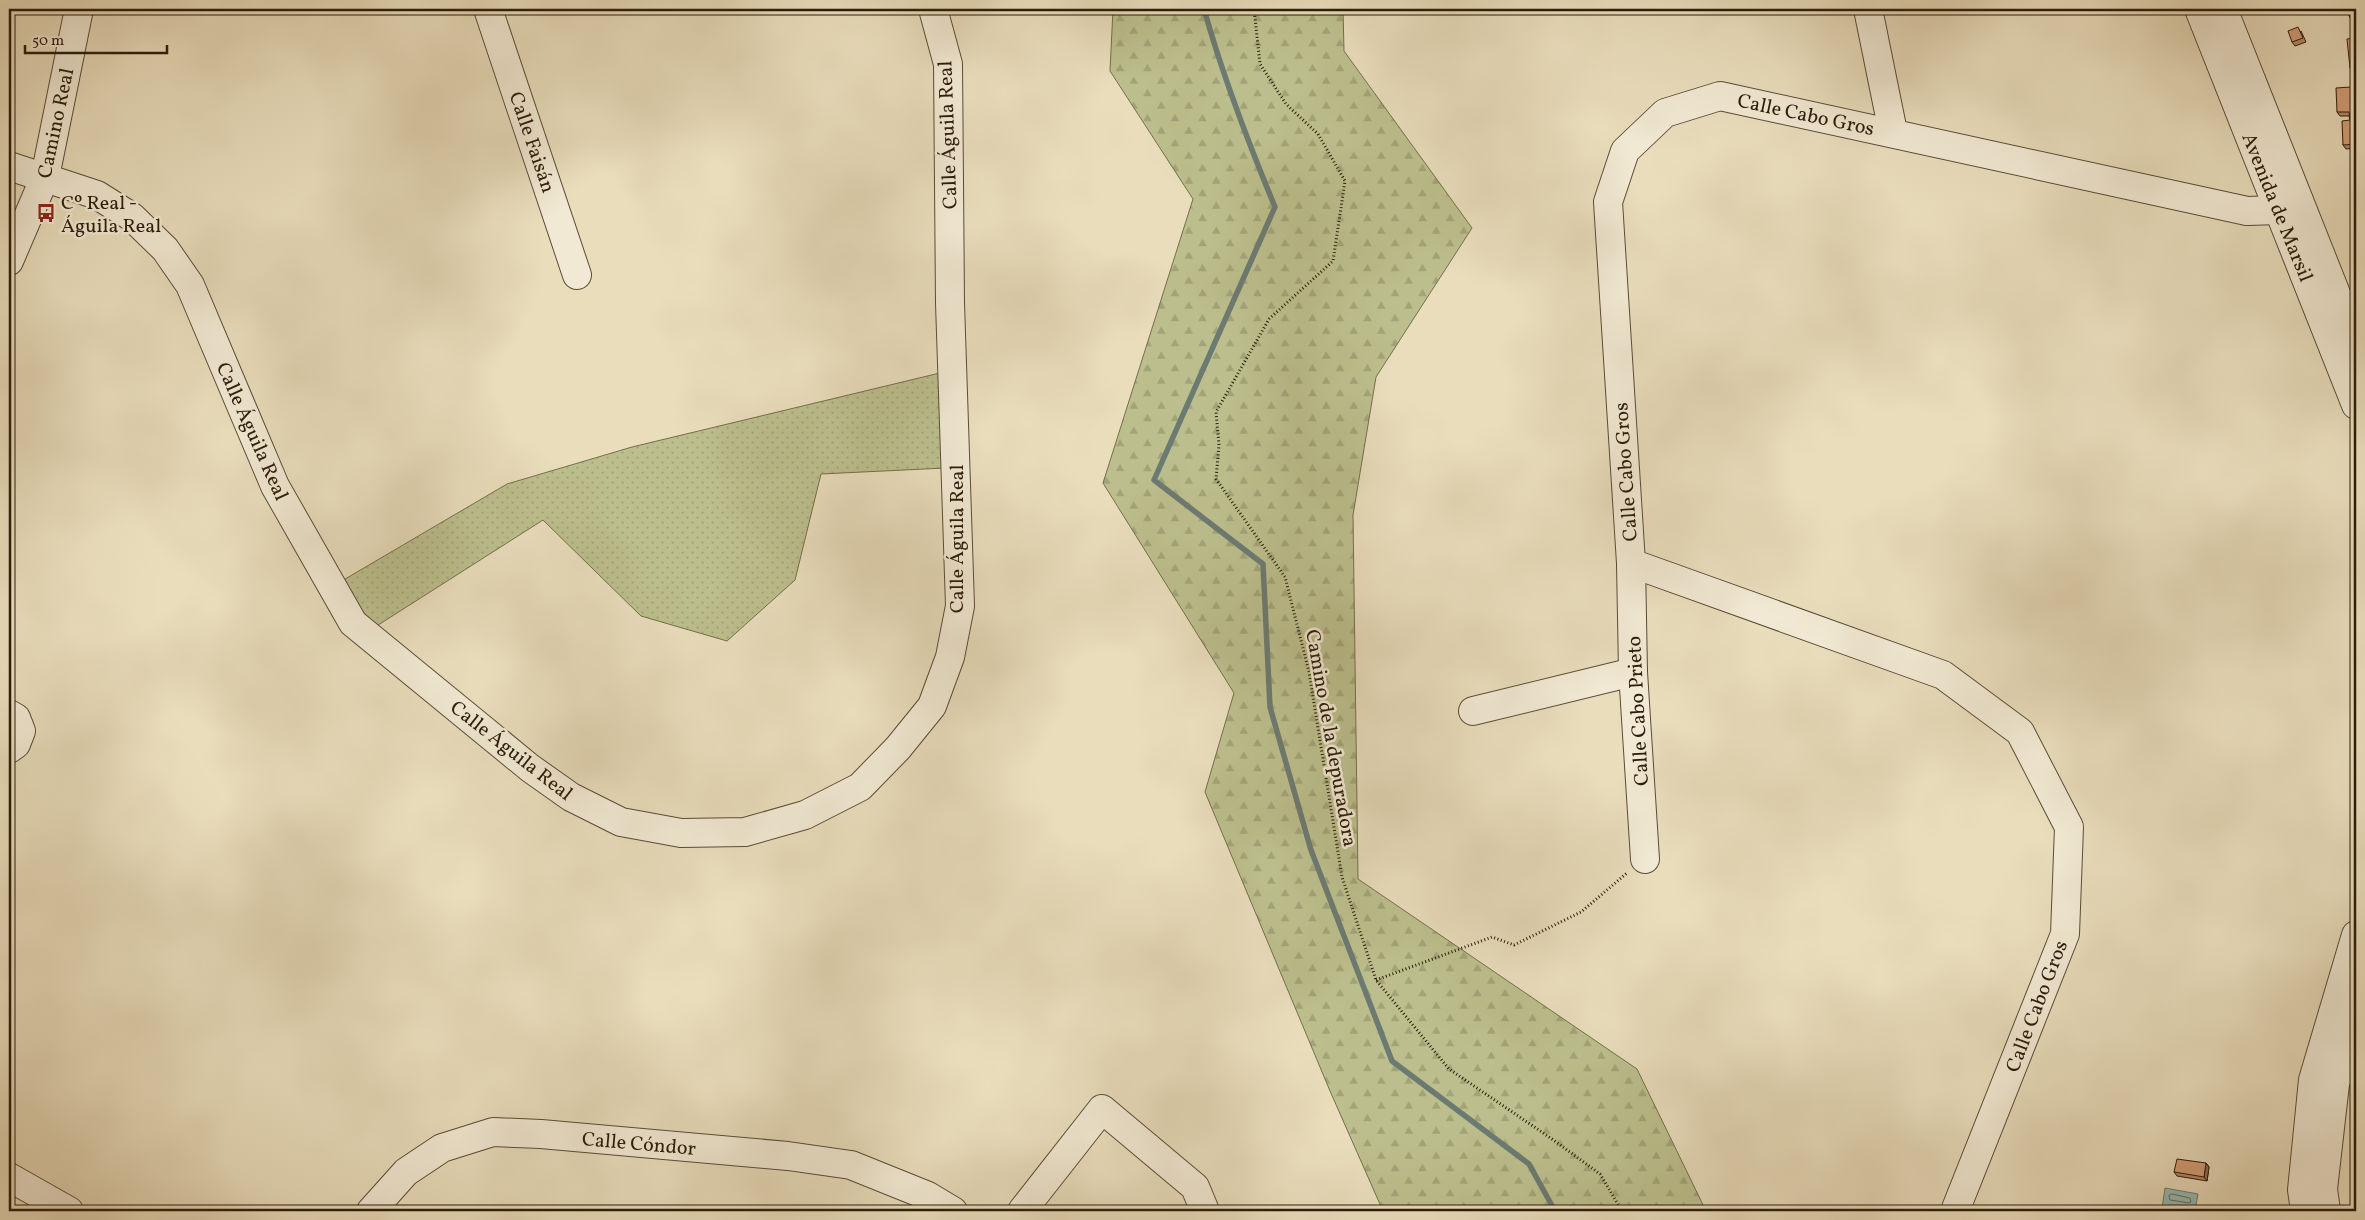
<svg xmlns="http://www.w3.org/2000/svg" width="2365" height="1220" viewBox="0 0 2365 1220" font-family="Vollkorn,serif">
	<defs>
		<pattern id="grass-dots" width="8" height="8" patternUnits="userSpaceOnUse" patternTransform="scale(1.25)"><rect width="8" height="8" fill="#bcbf8d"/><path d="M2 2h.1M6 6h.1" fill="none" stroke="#a2a478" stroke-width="1.8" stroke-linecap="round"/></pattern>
		<pattern id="forest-firs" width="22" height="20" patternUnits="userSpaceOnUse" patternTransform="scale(1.25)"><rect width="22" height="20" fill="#bcbf8d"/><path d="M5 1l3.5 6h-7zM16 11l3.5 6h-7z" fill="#a2a478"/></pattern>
	</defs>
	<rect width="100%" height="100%" fill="#e9ddbc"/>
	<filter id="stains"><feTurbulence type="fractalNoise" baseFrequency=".004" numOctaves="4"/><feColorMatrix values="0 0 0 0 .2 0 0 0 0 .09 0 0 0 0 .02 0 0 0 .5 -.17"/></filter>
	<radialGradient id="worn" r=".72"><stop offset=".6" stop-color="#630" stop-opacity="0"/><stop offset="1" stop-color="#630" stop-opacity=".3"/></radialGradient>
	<polygon fill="url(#grass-dots)" stroke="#746e4c" points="944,372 945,468 821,474 795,580 727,641 641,616 543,520 375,627 340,582 507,484 632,447"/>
	<polygon fill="url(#forest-firs)" stroke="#746e4c" points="1113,9 1343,9 1344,51 1472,228 1376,377 1353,515 1358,879 1637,1069 1706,1211 1383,1211 1330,1091 1205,792 1234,693 1103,483 1193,199 1110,71"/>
	<polygon fill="#98bbb6" stroke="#6c7b72" points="2165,1188 2198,1194 2195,1210 2168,1205 2167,1209 2162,1208"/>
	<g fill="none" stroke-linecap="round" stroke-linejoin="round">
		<polygon stroke="#626c60" stroke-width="1" points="2172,1194 2190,1198 2191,1202 2189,1203 2170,1200 2169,1196"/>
		<path stroke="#6c7b72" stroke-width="5.5" d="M1204 9C1223 77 1248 142 1275 207L1154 480 1263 564 1270 707 1311 850 1392 1061 1529 1164 1555 1211"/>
		<g stroke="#5a4c37" stroke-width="30">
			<g id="minor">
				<polyline points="488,9 577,275"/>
				<polyline points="1868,9 1893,132"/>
				<polyline points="2199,9 2356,405"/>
				<polyline points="2223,9 2356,344"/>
				<polyline points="9,166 97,195 132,217 165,249 190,285 275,486 353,623 530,768 571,797 621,822 681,833 745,832 805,815 860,787 898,748 932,706 950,657 960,606 950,303 948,64 933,9"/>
				<polyline points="9,261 45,177 79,9"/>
				<polyline points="1631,563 1633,672 1645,859"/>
				<polyline points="1473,711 1633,672"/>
				<polyline points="9,714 16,718 21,731 16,744 9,749"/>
				<polyline points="9,1177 69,1211"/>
				<polyline points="371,1211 406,1172 442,1148 493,1132 541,1134 788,1156 851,1165 928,1196 953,1211"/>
				<polyline points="1022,1211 1102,1109 1195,1187 1205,1211"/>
				<polyline points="1955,1211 2065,934 2069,827 2020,732 1943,675 1631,563 1608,202 1625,151 1665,113 1720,96 2247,211 2279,210 2299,201"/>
				<polyline points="2305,1211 2302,1190 2313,1080 2356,935"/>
				<polyline points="2326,1211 2323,1189 2335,1084 2356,1012"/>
			</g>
		</g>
		<g stroke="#2b1c0b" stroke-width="3" stroke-dasharray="1 2.5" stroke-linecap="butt">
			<polyline points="1254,9 1260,64 1286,104 1318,134 1345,181 1333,261 1269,319 1216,412 1219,445 1216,479 1285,577 1309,672 1342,877 1376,980 1449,1069 1552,1139 1600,1174 1622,1211"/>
			<polyline points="1376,980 1492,937 1514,945 1581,912 1627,873"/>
		</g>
		<use href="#minor" stroke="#f1e9d3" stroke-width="28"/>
	</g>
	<g fill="#b78867" stroke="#2b1c0b">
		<polygon points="2301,31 2306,42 2295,46 2292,42"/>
		<polygon points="2356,38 2356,72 2352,72 2350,68"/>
		<polygon points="2356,78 2356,148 2346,149 2343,145 2350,120 2349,116 2340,116 2337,112"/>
		<polygon points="2206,1163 2209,1167 2207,1181 2177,1176 2174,1172"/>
	</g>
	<polygon fill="#956f54" stroke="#2b1c0b" points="2206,1163 2209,1167 2207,1181 2204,1177"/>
	<g fill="#d59e78" stroke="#2b1c0b">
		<polygon points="2348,9 2356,9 2356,24 2354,25 2346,10"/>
		<polygon points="2298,27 2303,38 2292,42 2288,31"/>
		<polygon points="2356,38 2356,67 2350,68 2347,39"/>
		<polygon points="2356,78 2356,144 2343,145 2342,121 2350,120 2349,112 2337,112 2336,88 2351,87 2351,79"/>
		<polygon points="2177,1159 2206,1163 2204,1177 2174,1172"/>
	</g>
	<defs>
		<g id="bus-bare" transform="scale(1.5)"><path d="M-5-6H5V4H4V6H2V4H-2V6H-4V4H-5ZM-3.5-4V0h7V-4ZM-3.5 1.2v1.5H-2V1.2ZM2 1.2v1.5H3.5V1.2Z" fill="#8f2418" stroke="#f1e9d3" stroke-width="2.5" paint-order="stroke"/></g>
	</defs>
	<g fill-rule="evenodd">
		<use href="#bus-bare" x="46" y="213"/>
	</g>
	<g text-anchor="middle" stroke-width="5" stroke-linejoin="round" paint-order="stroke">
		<g font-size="20" fill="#2b1c0b" stroke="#f1e9d3">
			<text transform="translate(1806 114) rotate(12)" y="7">Calle Cabo Gros</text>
			<text transform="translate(55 123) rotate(-78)" y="7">Camino Real</text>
			<text transform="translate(947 135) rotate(-92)" y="7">Calle Águila Real</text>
			<text transform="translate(533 142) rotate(71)" y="7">Calle Faisán</text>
			<text transform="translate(2278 207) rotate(68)" y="7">Avenida de Marsil</text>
			<text transform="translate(253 431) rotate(66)" y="7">Calle Águila Real</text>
			<text transform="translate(1625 472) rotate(-94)" y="7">Calle Cabo Gros</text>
			<text transform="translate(956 539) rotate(-90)" y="7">Calle Águila Real</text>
			<text transform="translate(1637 711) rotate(-93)" y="7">Calle Cabo Prieto</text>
			<text transform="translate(1332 738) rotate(80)" y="7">Camino de la depuradora</text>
			<text transform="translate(512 750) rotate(38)" y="7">Calle Águila Real</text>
			<text transform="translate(2036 1006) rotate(-69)" y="7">Calle Cabo Gros</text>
			<text transform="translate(639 1143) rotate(5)" y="7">Calle Cóndor</text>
		</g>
		<g font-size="20" fill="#2b1c0b" stroke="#f1e9d3" text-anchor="start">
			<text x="61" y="209">Cº Real -<tspan x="61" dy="23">Águila Real</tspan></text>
		</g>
	</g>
	<rect width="2365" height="1220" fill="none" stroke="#e9ddbc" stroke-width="30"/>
	<rect x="10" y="10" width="2345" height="1200" fill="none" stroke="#2b1c0b" stroke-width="2.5"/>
	<rect x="15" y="15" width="2335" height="1190" fill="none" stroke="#2b1c0b"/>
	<path d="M25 45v8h142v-8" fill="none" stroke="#2b1c0b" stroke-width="2.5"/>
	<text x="32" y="45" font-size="15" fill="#2b1c0b" stroke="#f1e9d3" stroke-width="4" paint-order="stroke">50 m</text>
	<rect width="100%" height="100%" filter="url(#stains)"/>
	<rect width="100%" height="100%" fill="url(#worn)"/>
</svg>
